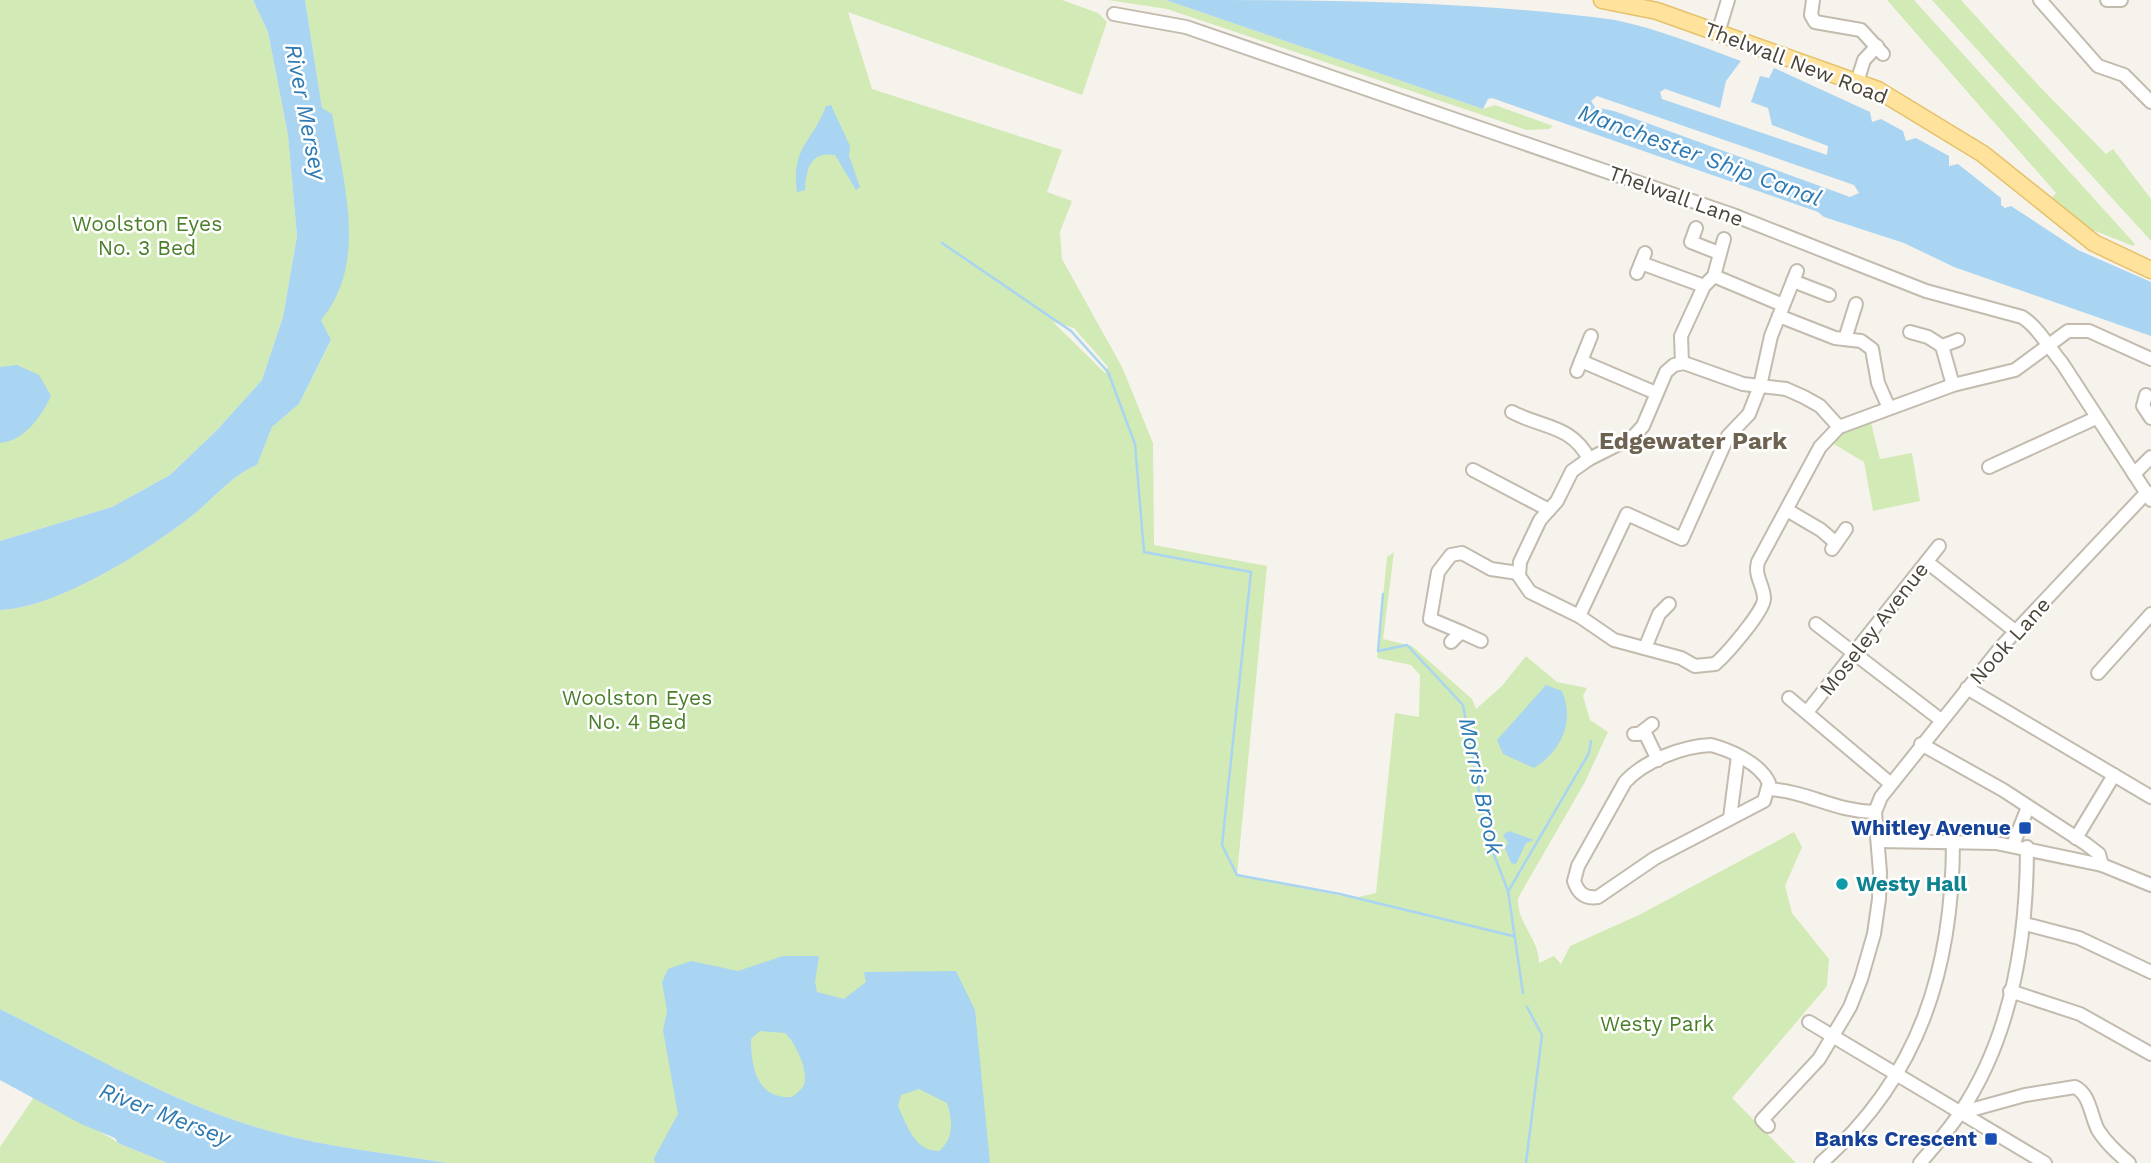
<svg xmlns="http://www.w3.org/2000/svg" width="2151" height="1163" viewBox="0 0 2151 1163" font-family="'Work Sans',sans-serif">
	<rect width="100%" height="100%" fill="#f6f3ec"/>
	<g fill="#d2eab5" fill-rule="evenodd">
		<polygon points="0,0 253,0 268,32 288,135 297,236 283,317 262,380 217,430 170,475 112,507 0,541"/>
		<path d="M305 0H1062L1098 13 1107 22 1082 95 848 12 872 89 1062 150 1047 192 1072 201 1060 232 1062 259 1122 367 1153 443 1154 545 1267 566 1237 875 1377 903 1358 897 1376 893 1395 713 1419 717 1420 675 1411 665 1377 658 1387 557 1394 552 1383 639 1412 646 1472 699 1476 709 1502 686 1526 656 1557 682 1587 688 1583 696 1590 720 1608 732 1585 782 1518 898C1517 924 1539 938 1539 963L1554 956 1561 964 1570 946 1641 914 1794 832 1802 847 1785 886 1792 913 1829 959 1827 986 1732 1098 1796 1163H447C389 1153 330 1148 273 1132 176 1106 89 1053 0 1009V610C58 608 149 550 194 514 214 498 233 474 257 465L272 427 299 404 331 341 321 320 322 108ZM1053 322 1074 328 1108 367 1105 373Z"/>
		<polygon points="1108,0 1166,0 1483,109 1495,105 1553,126 1549,129 1527,130 1167,9"/>
		<polygon points="1887,0 1914,0 2135,244 2133,246 2083,226 2049,202 2056,193"/>
		<polygon points="1932,0 1961,0 2040,87 2106,154 2113,149 2151,199 2151,241"/>
		<polygon points="1869,415 1880,459 1912,453 1920,501 1873,511 1864,462 1827,440"/>
		<path d="M34 1097C46 1104 115 1138 118 1143L167 1163H0V1147Z"/>
	</g>
	<g fill="#a9d4f2" fill-rule="evenodd">
		<path d="M253 0H305L322 108 332 114C343 181 369 263 321 320L331 340 299 404 272 427 257 465C233 474 214 498 194 514 149 550 58 608 0 610V541L112 507 170 475 217 430 262 380 283 317 297 236 288 135 268 32Z"/>
		<path d="M1166 0C1315 0 1468 0 1615 20 1658 29 1700 46 1741 61L1726 81 1720 108 1665 89 1660 92 1662 99 1827 155 1828 146 1772 125 1768 108 1751 102 1760 76 1769 78 1774 68 1870 112 1872 122 1881 119 1903 131 1906 141 1916 138 1949 156V166L1958 164 2001 198V205L2005 208 2011 206 2078 250 2151 282V336L1954 267 1904 243 1824 217 1818 212 1492 98 1488 99 1483 109ZM1597 96 1854 185 1859 193 1850 197 1614 111 1595 107 1591 101Z"/>
		<path d="M831 105 850 146 849 156 860 187 856 190 835 155C810 151 806 169 805 190L797 192C791 146 813 142 826 106Z"/>
		<path d="M17 365 39 375 51 396C41 417 24 441 0 443V367Z"/>
		<path d="M1546 685 1562 691C1575 722 1561 751 1534 768L1503 754 1497 740Z"/>
		<polygon points="1509,831 1534,840 1526,843 1516,864 1511,863 1505,848 1508,843 1503,835"/>
		<path d="M783 956H819L815 982 817 992 844 999 866 982 864 972 956 971 975 1010 990 1163H655L654 1158 678 1114 663 1030 667 1011 662 982 668 969 691 961 738 971ZM760 1031 785 1033C795 1042 809 1070 804 1085 802 1089 796 1094 792 1097 757 1099 751 1068 751 1039ZM919 1089 947 1103C953 1121 954 1139 939 1151 914 1151 907 1125 898 1106L901 1095Z"/>
		<path d="M0 1009C89 1053 176 1106 273 1132 330 1148 389 1153 447 1163H167L118 1143 115 1138 81 1124 0 1080Z"/>
	</g>
	<g fill="none" stroke-linecap="round" stroke-linejoin="round">
		<g stroke="#a9d4f2" stroke-width="2.5">
			<polyline points="942,243 1071,331 1108,372 1135,444 1144,552 1251,572 1222,845 1237,875 1340,894 1513,936"/>
			<polyline points="1383,594 1378,651 1407,645 1463,705 1488,839 1508,891 1523,993"/>
			<polyline points="1509,890 1589,753 1591,741"/>
			<polyline points="1526,1163 1542,1035 1527,1007"/>
		</g>
		<g stroke="#c2bbae" stroke-width="16">
			<g id="minor">
				<polyline points="1813,0 1811,15 1815,22 1861,30 1883,54"/>
				<polyline points="2040,0 2098,66 2124,75 2151,102"/>
				<polyline points="2107,0 2121,0"/>
				<path d="M1114 14 1186 27 1733 215 1926 291 2022 317C2038 327 2050 349 2062 363L2151 500"/>
				<polyline points="1718,33 1728,0"/>
				<polyline points="1857,82 1864,60 1877,46"/>
				<polyline points="1696,228 1691,242 1719,253"/>
				<polyline points="1641,263 1704,286"/>
				<polyline points="1637,273 1645,253"/>
				<polyline points="1714,276 1783,305"/>
				<polyline points="1793,281 1829,295"/>
				<polyline points="1779,316 1835,338 1861,341 1872,349 1878,383 1889,408"/>
				<polyline points="1910,332 1928,337 1942,346"/>
				<polyline points="1845,339 1856,304"/>
				<polyline points="1581,361 1656,393"/>
				<polyline points="1682,363 1681,336 1704,286 1714,276 1724,239"/>
				<polyline points="1577,371 1591,336"/>
				<polyline points="1953,385 1942,346 1958,340"/>
				<polyline points="2146,395 2143,406 2151,418"/>
				<path d="M1512 412C1542 428 1572 425 1589 459"/>
				<path d="M1839 427 1820 406 1804 397 1786 389 1743 384 1684 363 1674 365 1666 372 1643 426 1633 437 1589 459 1572 471 1557 501 1540 520 1520 562 1519 576 1530 592 1579 616 1614 640 1681 658 1695 666 1715 664C1726 655 1764 611 1764 599 1764 585 1754 577 1758 562L1820 447 1839 427 1953 385 2015 370 2068 331H2089L2151 359"/>
				<polyline points="1989,467 2096,418"/>
				<polyline points="1473,470 1549,510"/>
				<polyline points="2134,474 2151,457"/>
				<polyline points="1787,510 1821,530 1836,543"/>
				<polyline points="1832,549 1846,529"/>
				<polyline points="1927,562 2015,631"/>
				<polyline points="1579,616 1627,514 1682,539 1728,436 1749,414 1760,386 1771,336 1797,271"/>
				<polyline points="1816,624 1941,720"/>
				<polyline points="1461,632 1430,619 1438,572 1451,555 1462,553 1491,569 1518,573"/>
				<polyline points="1451,642 1461,632 1481,641"/>
				<polyline points="1645,648 1659,614 1669,604"/>
				<polyline points="2098,673 2151,614"/>
				<polyline points="1967,688 2151,797"/>
				<polyline points="1789,698 1891,784"/>
				<polyline points="1807,712 1939,546"/>
				<polyline points="1644,731 1658,760"/>
				<polyline points="1634,734 1639,734 1652,724"/>
				<polyline points="1921,744 2003,790 2086,844 2099,854 2102,865 2151,885"/>
				<path d="M1711 745C1730 750 1760 763 1769 783L1764 801 1655 858 1598 897C1585 899 1578 893 1574 881L1578 866 1625 782C1644 761 1683 746 1711 745Z"/>
				<path d="M1769 789C1810 792 1833 811 1875 812"/>
				<polyline points="1730,818 1738,756"/>
				<polyline points="2076,838 2114,775"/>
				<polyline points="1878,841 1996,843 2102,865"/>
				<polyline points="2013,845 2028,807"/>
				<polyline points="2025,924 2079,938 2151,972"/>
				<polyline points="2010,991 2080,1014 2151,1054"/>
				<polyline points="1809,1022 2045,1163"/>
				<path d="M1960 1113 2025 1095 2075 1087C2090 1094 2091 1117 2098 1130 2106 1143 2117 1153 2129 1163"/>
				<polyline points="1768,1126 1762,1120 1819,1059 1850,1007 1861,979 1874,934 1879,899 1880,872 1875,812 1881,797 2001,647 2147,492"/>
				<path d="M1821 1163C1920 1077 1953 967 1953 840"/>
				<path d="M1920 1163C1934 1147 1948 1131 1960 1113 2012 1036 2027 937 2027 847"/>
			</g>
		</g>
		<g stroke="#e6c16a" stroke-width="19">
			<polyline id="major" points="1602,0 1657,11 1878,90 1983,154 2094,243 2151,270"/>
		</g>
		<use href="#minor" stroke="#fff" stroke-width="12"/>
		<use href="#major" stroke="#ffe39c" stroke-width="16"/>
	</g>
	<g fill="#1a4fb4" stroke="#fff" stroke-width="2.5">
		<rect x="2018" y="821" width="14" height="14" rx="3.5"/>
		<rect x="1984" y="1132" width="14" height="14" rx="3.5"/>
	</g>
	<circle fill="#0f9aa8" stroke="#fff" stroke-width="2.5" cx="1842" cy="884" r="7"/>
	<g text-anchor="middle" stroke-width="5" stroke-linejoin="round" paint-order="stroke">
		<g font-size="21" fill="#4b4439" stroke="#fff">
			<text transform="translate(1796 63) rotate(21)" y="7">Thelwall New Road</text>
			<text transform="translate(1676 196) rotate(20)" y="7">Thelwall Lane</text>
			<text transform="translate(1874 629) rotate(-52)" y="7">Moseley Avenue</text>
			<text transform="translate(2010 641) rotate(-48)" y="7">Nook Lane</text>
		</g>
		<g font-size="21" fill="#4a7f2a" stroke="#fff">
			<text x="147" y="231">Woolston Eyes<tspan x="147" dy="24">No. 3 Bed</tspan></text>
			<text x="637" y="705">Woolston Eyes<tspan x="637" dy="24">No. 4 Bed</tspan></text>
			<text x="1657" y="1031">Westy Park</text>
		</g>
		<g font-size="21" font-weight="bold" fill="#164399" stroke="#fff" text-anchor="end">
			<text x="2011" y="835">Whitley Avenue</text>
			<text x="1977" y="1146">Banks Crescent</text>
		</g>
		<g font-size="21" font-weight="bold" fill="#0d838f" stroke="#fff" text-anchor="start">
			<text x="1856" y="891">Westy Hall</text>
		</g>
		<g font-size="23" font-style="italic" fill="#2e7ab2" stroke="#fff">
			<text transform="translate(306 112) rotate(79)" y="8">River Mersey</text>
			<text transform="translate(1700 155) rotate(20)" y="8">Manchester Ship Canal</text>
			<text transform="translate(1481 786) rotate(78)" y="8">Morris Brook</text>
			<text transform="translate(165 1114) rotate(21)" y="8">River Mersey</text>
		</g>
		<g font-size="24" font-weight="bold" fill="#6e6250" stroke="#fff">
			<text x="1693" y="449">Edgewater Park</text>
		</g>
	</g>
</svg>
